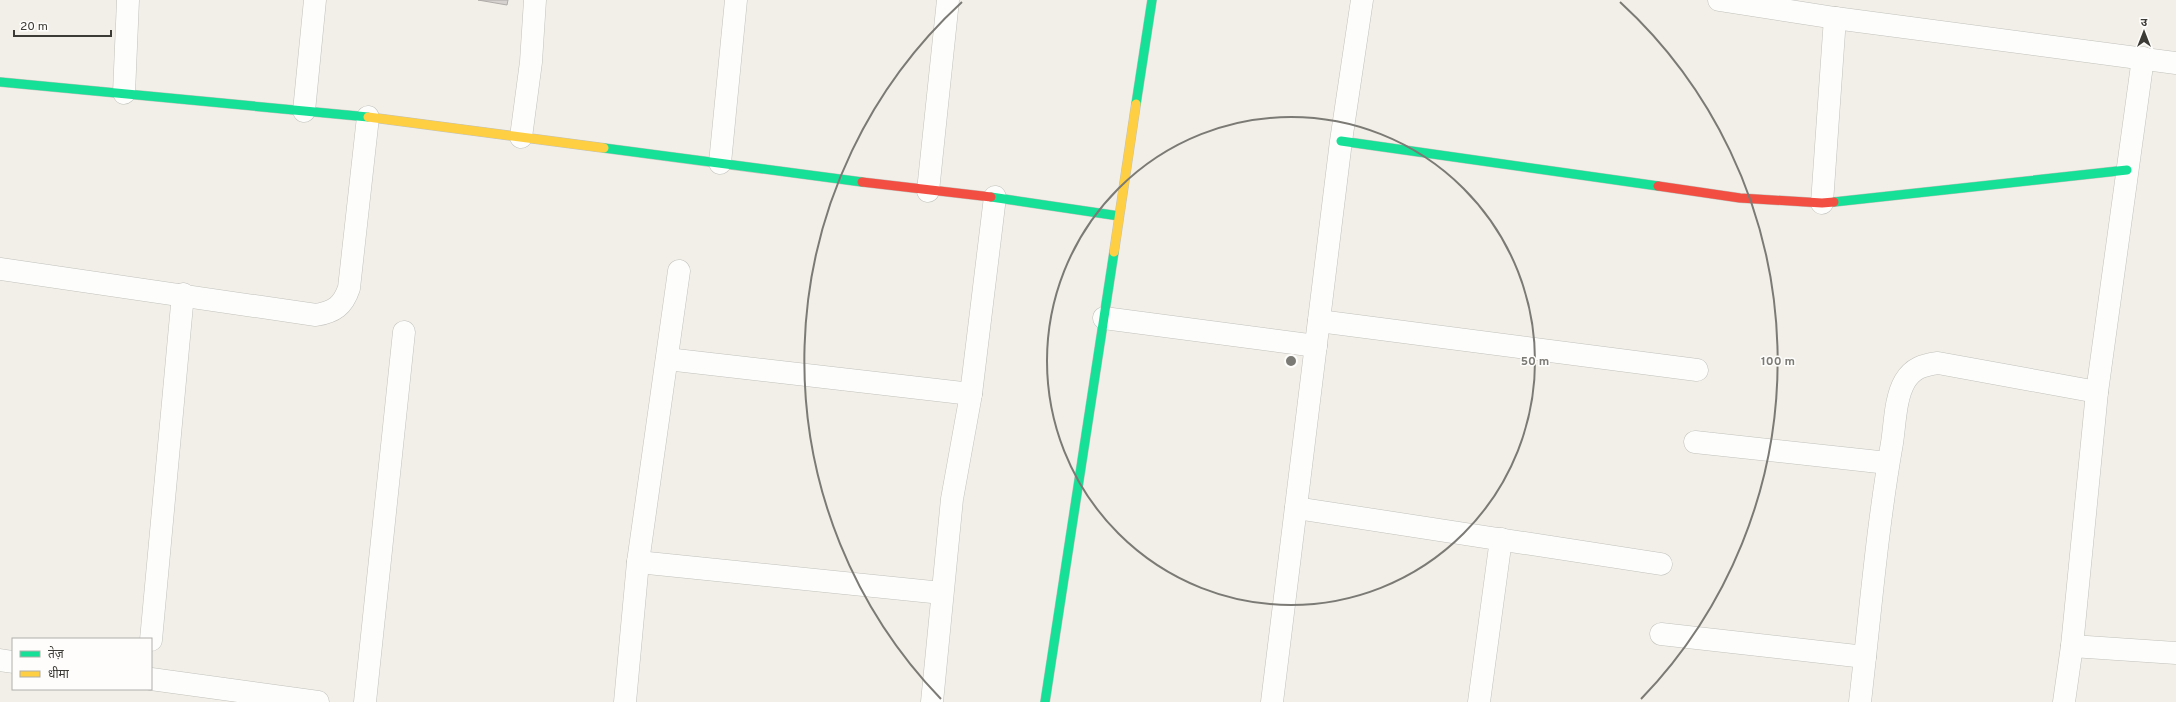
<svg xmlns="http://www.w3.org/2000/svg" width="2176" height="702" viewBox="0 0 2176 702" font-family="Overpass,'Noto Sans Devanagari',sans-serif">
	<rect width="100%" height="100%" fill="#f1efe8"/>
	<polygon fill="#d5d1ce" stroke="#b0aca9" points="478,0 508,0 507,5"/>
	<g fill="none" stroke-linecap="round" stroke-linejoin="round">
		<g stroke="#c2c1bb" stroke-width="23">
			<g id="street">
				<polyline points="1719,0 1835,18 2176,63"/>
				<polyline points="124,93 128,0"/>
				<polyline points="304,111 315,0"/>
				<polyline points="521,137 531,62 535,0"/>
				<polyline points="720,163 736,0"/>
				<polyline points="928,191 948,0"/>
				<polyline points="1822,203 1835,18"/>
				<path d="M0 269 316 315C334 312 343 306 349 288L368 117"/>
				<polyline points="1104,318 1316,346"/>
				<polyline points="1319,321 1697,370"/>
				<polyline points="667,359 971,394"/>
				<polyline points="1695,442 1888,463"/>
				<polyline points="1296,508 1661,564"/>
				<polyline points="638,562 942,593"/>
				<polyline points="1661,634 1865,657"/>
				<polyline points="151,640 183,294"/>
				<polyline points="2072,646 2176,653"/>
				<polyline points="0,660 13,662"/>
				<polyline points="151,679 318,702"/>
				<polyline points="365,702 404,332"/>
				<polyline points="625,702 638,562 679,271"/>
				<polyline points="932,702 952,499 971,394 995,197"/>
				<polyline points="1272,702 1341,141 1362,0"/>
				<polyline points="1479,702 1501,539"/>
				<path d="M1860 702C1870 616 1877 528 1892 443 1895 424 1895 398 1905 381 1913 368 1923 365 1938 363L2097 392"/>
				<polyline points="2064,702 2072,646 2097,392 2143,58"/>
			</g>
		</g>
		<g stroke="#c2c1bb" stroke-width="10">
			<g id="fast">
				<polyline points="0,82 368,117"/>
				<polyline points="1136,104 1152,0"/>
				<polyline points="1341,141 1658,186"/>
				<polyline points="604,148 862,182"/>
				<polyline points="991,197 1119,216"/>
				<polyline points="1834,202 2127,170"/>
				<polyline points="1045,702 1114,252"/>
			</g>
		</g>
		<g stroke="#c2c1bb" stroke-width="10">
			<g id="slow">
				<polyline points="368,117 604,148"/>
				<polyline points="1114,252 1136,104"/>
			</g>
		</g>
		<g stroke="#c2c1bb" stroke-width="10">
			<g id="jam">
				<polyline points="862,182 991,197"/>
				<polyline points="1658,186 1740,198 1822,203 1834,202"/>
			</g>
		</g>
		<use href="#street" stroke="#fdfdfc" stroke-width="22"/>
		<use href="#fast" stroke="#16e098" stroke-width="9"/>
		<use href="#slow" stroke="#ffcf43" stroke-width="9"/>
		<use href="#jam" stroke="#f24e42" stroke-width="9"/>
	</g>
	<g fill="none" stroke="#7c7a74" stroke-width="2">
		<circle cx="1291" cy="361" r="244"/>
		<path d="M941 699A487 487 0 0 1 962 2M1620 2A487 487 0 0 1 1641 699"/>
	</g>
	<circle cx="1291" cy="361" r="6" fill="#7c7a74" stroke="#fefdfb" stroke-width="2"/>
	<g font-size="12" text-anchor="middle" font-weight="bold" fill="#7c7a74" stroke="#fefdfb" stroke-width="3" stroke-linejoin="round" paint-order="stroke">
		<text x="1535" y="365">50 m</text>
		<text x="1778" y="365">100 m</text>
	</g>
	<rect x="12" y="638" width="140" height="52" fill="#fefdfb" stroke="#b1afac"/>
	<rect x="20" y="651" width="20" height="6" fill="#16e098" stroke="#b1afac"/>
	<text x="48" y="658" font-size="12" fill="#3d3b36">तेज़</text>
	<rect x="20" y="671" width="20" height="6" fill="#ffcf43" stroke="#b1afac"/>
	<text x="48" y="678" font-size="12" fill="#3d3b36">धीमा</text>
	<g transform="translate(2144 32)" stroke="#fefdfb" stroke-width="3" paint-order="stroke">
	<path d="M0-3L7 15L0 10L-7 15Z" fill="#3d3b36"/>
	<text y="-6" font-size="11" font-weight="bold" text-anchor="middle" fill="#3d3b36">उ</text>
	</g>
	<path d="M14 30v6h97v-6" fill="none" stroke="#3d3b36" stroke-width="2"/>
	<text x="20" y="30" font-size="12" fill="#3d3b36" stroke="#fefdfb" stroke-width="3" paint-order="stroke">20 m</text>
</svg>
